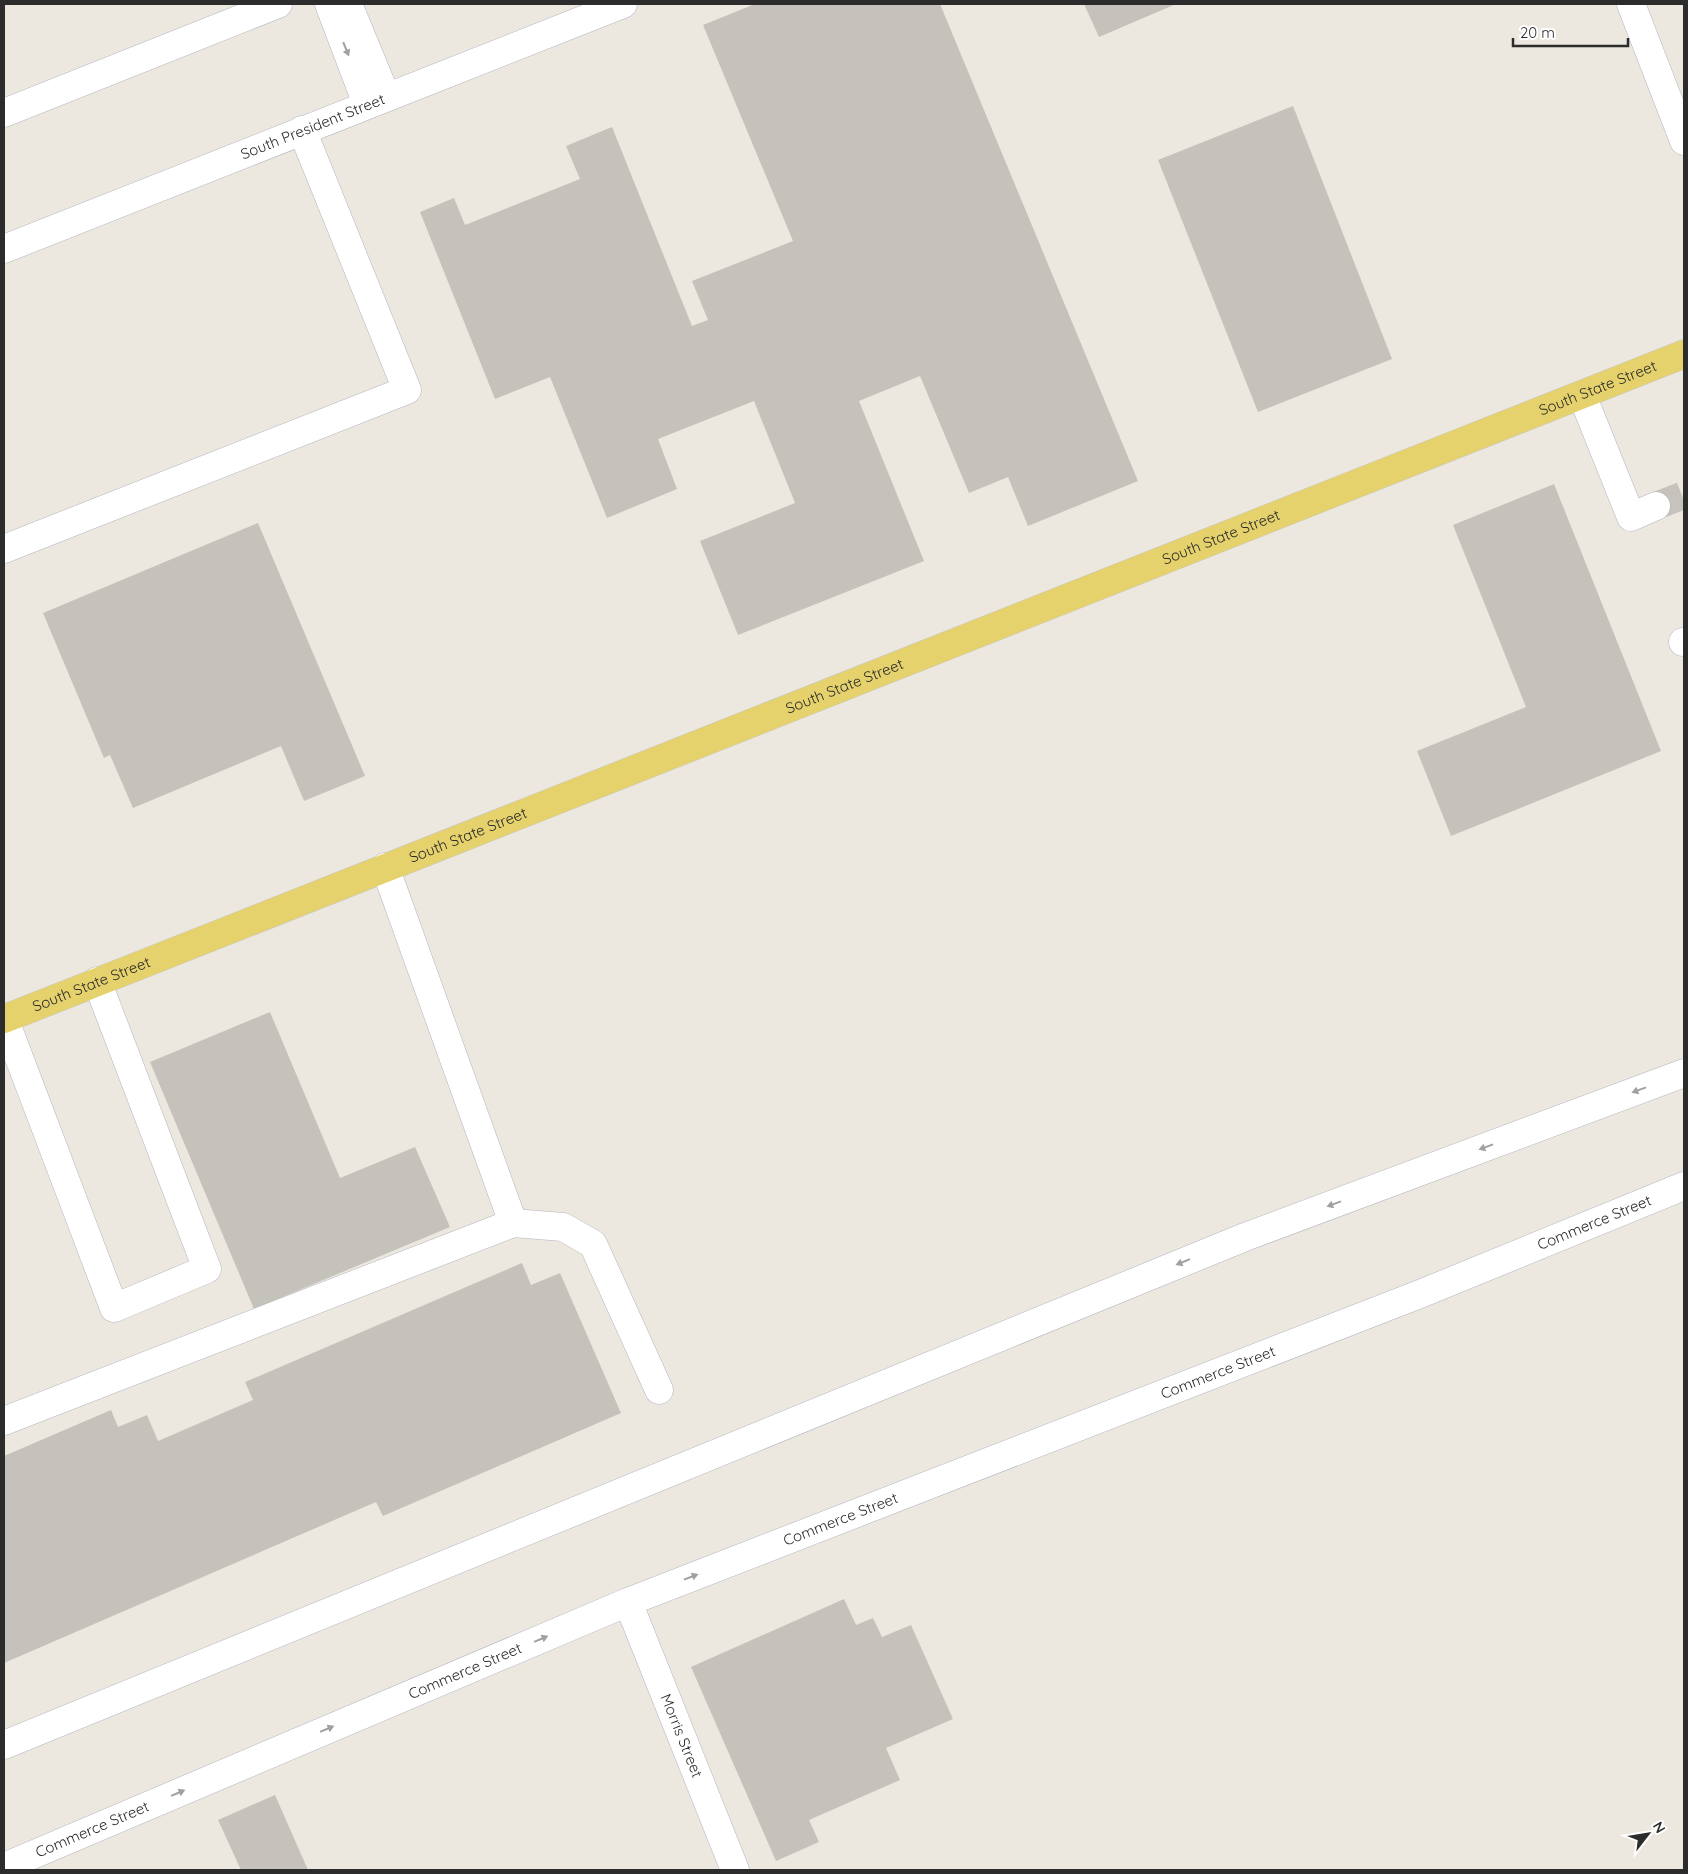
<svg xmlns="http://www.w3.org/2000/svg" width="1688" height="1874" viewBox="0 0 1688 1874" font-family="Quicksand,sans-serif">
	<rect width="100%" height="100%" fill="#ece8e0"/>
	<g fill="#c5c2bb">
		<polygon points="755,4 940,4 1138,481 1028,526 1008,477 969,493 920,376 859,401 924,561 738,635 700,541 795,503 754,401 658,439 677,489 607,518 550,377 495,399 420,212 454,198 465,225 580,179 566,146 612,127 692,326 708,320 692,281 793,241 703,25"/>
		<polygon points="1084,4 1176,4 1099,37"/>
		<polygon points="1293,106 1392,359 1258,412 1158,160"/>
		<polygon points="1554,484 1661,751 1451,836 1417,751 1526,707 1453,525"/>
		<polygon points="258,523 365,776 304,801 281,746 133,808 110,755 104,758 43,613"/>
		<polygon points="270,1012 340,1178 415,1147 450,1227 254,1309 150,1062"/>
		<polygon points="522,1263 531,1285 560,1273 621,1413 383,1516 376,1502 4,1663 4,1456 111,1410 118,1427 147,1415 158,1441 253,1400 245,1382"/>
		<polygon points="844,1599 856,1625 873,1618 882,1637 911,1625 953,1719 886,1748 900,1780 809,1820 819,1842 776,1861 691,1667"/>
		<polygon points="275,1795 308,1870 241,1870 218,1820"/>
	</g>
	<g fill="none" stroke-linecap="round" stroke-linejoin="round">
		<polyline stroke="#c6c2bc" stroke-width="28" stroke-dasharray="28 14" stroke-linecap="butt" points="1656,506 1684,495"/>
		<g stroke="#b3b5be" stroke-width="29">
			<g id="minor">
				<polyline points="329,4 367,104"/>
				<polyline points="348,4 386,96"/>
				<polyline points="1631,4 1684,141"/>
				<polyline points="4,113 278,4"/>
				<path id="s1" d="M4 249 623 4"/>
				<polyline points="1582,395 1631,517 1656,506"/>
				<polyline points="4,549 407,390 302,130"/>
				<polyline points="1683,642 1684,642"/>
				<polyline points="385,867 513,1223 563,1227 593,1244 659,1390"/>
				<polyline points="4,1018 114,1308 207,1269 97,981"/>
				<polyline points="4,1421 513,1223"/>
				<path id="s2" d="M628 1602 735 1870"/>
				<polyline points="4,1745 1245,1237 1684,1073"/>
				<path id="s3" d="M4 1867 628 1602 1420 1294 1684 1186"/>
			</g>
		</g>
		<g stroke="#c8c8c8" stroke-width="29">
			<g id="major">
				<path id="s4" d="M4 1019 1684 354"/>
			</g>
		</g>
		<use href="#minor" stroke="#fff" stroke-width="28"/>
		<use href="#major" stroke="#e5d26c" stroke-width="28"/>
	</g>
	<defs><path id="oneway-solid" d="M-6-.8H1V-3.2L6.5 0L1 3.2V.8H-6Z" transform="scale(1.25)"/></defs>
	<g fill="#a0a0a0">
		<use href="#oneway-solid" transform="translate(346 49) rotate(68)"/>
		<use href="#oneway-solid" transform="translate(1639 1090) rotate(160)"/>
		<use href="#oneway-solid" transform="translate(1486 1147) rotate(160)"/>
		<use href="#oneway-solid" transform="translate(1334 1204) rotate(160)"/>
		<use href="#oneway-solid" transform="translate(1183 1262) rotate(158)"/>
		<use href="#oneway-solid" transform="translate(691 1577) rotate(-21)"/>
		<use href="#oneway-solid" transform="translate(541 1639) rotate(-23)"/>
		<use href="#oneway-solid" transform="translate(327 1729) rotate(-23)"/>
		<use href="#oneway-solid" transform="translate(178 1793) rotate(-23)"/>
	</g>
	<g text-anchor="middle" stroke-width="4.5" stroke-linejoin="round" paint-order="stroke">
		<g font-size="15" fill="#2c2c2c" stroke="#fff">
			<text dy="5" stroke="none"><textPath href="#s1" startOffset="332">South President Street</textPath></text>
			<text dy="5" stroke="none"><textPath href="#s4" startOffset="1714">South State Street</textPath></text>
			<text dy="5" stroke="none"><textPath href="#s4" startOffset="1309">South State Street</textPath></text>
			<text dy="5" stroke="none"><textPath href="#s4" startOffset="904">South State Street</textPath></text>
			<text dy="5" stroke="none"><textPath href="#s4" startOffset="499">South State Street</textPath></text>
			<text dy="5" stroke="none"><textPath href="#s4" startOffset="94">South State Street</textPath></text>
			<text dy="5" stroke="none"><textPath href="#s3" startOffset="1716">Commerce Street</textPath></text>
			<text dy="5" stroke="none"><textPath href="#s3" startOffset="1311">Commerce Street</textPath></text>
			<text dy="5" stroke="none"><textPath href="#s3" startOffset="906">Commerce Street</textPath></text>
			<text dy="5" stroke="none"><textPath href="#s3" startOffset="501">Commerce Street</textPath></text>
			<text dy="5" stroke="none"><textPath href="#s2" startOffset="144">Morris Street</textPath></text>
			<text dy="5" stroke="none"><textPath href="#s3" startOffset="96">Commerce Street</textPath></text>
		</g>
	</g>
	<rect width="1688" height="1874" fill="none" stroke="#2c2c2c" stroke-width="10"/>
	<g transform="translate(1648 1834) rotate(59)" stroke="#ffffff" stroke-width="4" paint-order="stroke">
	<path d="M0-4L9 19L0 12L-9 19Z" fill="#2c2c2c"/>
	<text y="-8" font-size="14" font-weight="bold" text-anchor="middle" fill="#2c2c2c">N</text>
	</g>
	<path d="M1513 38v8h115v-8" fill="none" stroke="#2c2c2c" stroke-width="2.5"/>
	<text x="1520" y="38" font-size="15" fill="#2c2c2c" stroke="#ffffff" stroke-width="4" paint-order="stroke">20 m</text>
</svg>
